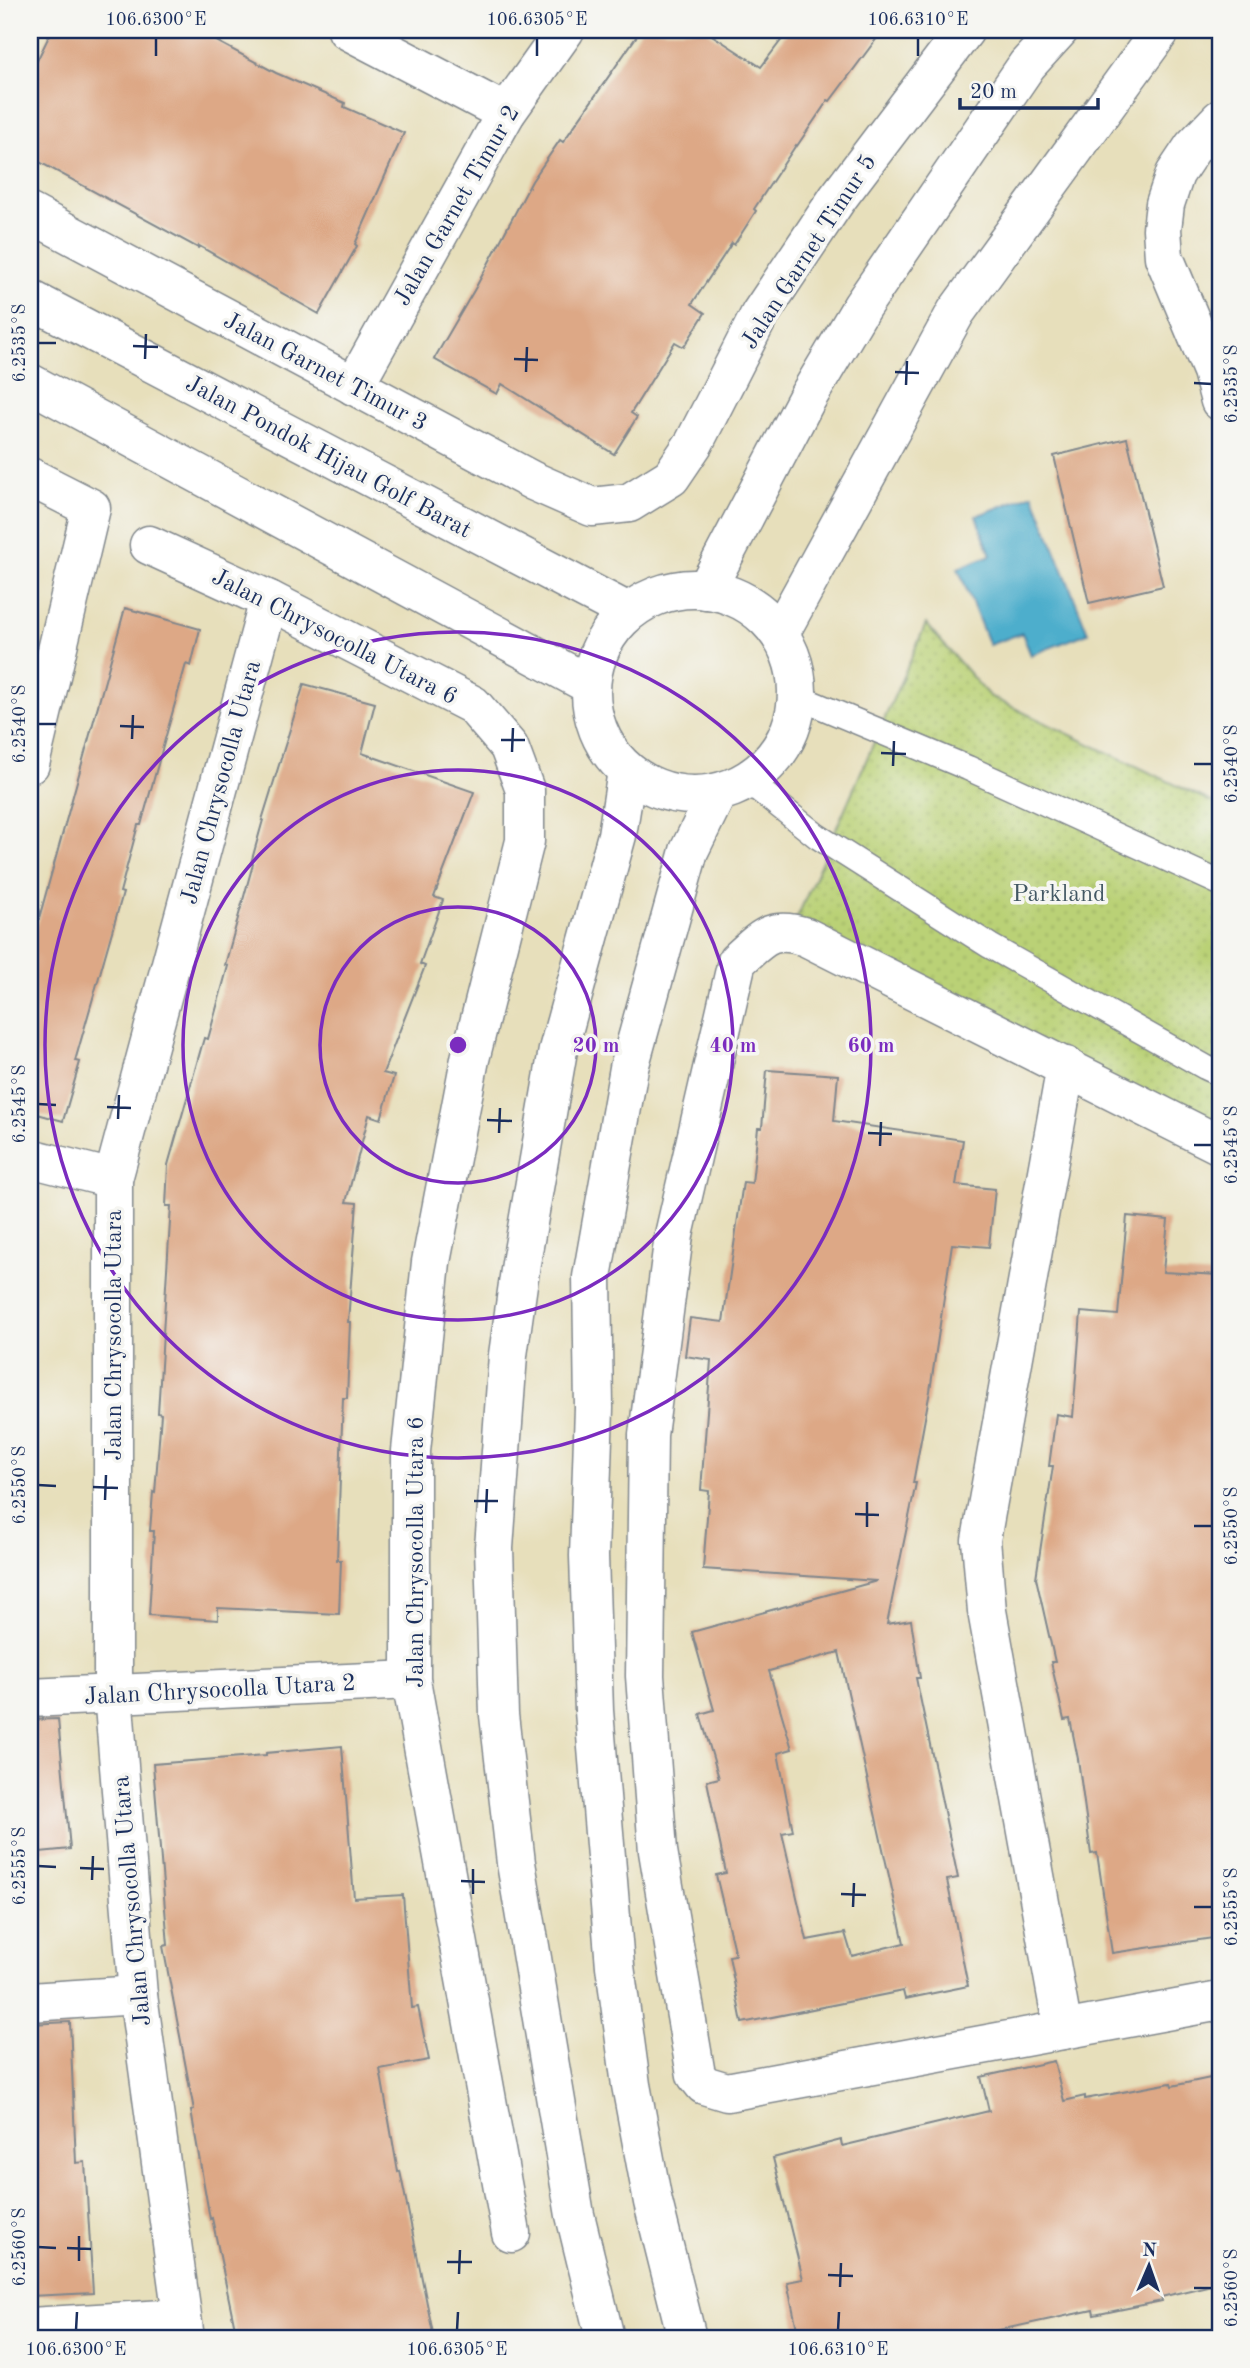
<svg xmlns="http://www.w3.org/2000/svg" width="1250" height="2368" viewBox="0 0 1250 2368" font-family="'Old Standard TT',serif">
	<defs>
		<pattern id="park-dots" width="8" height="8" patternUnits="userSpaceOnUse" patternTransform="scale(1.75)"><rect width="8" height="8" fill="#bad176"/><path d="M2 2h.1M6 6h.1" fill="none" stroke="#9fb468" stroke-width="1.8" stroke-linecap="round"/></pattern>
	</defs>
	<rect width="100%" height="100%" fill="#f6f6f2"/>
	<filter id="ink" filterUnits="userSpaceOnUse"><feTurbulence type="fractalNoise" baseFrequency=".0143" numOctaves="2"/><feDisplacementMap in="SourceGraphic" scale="14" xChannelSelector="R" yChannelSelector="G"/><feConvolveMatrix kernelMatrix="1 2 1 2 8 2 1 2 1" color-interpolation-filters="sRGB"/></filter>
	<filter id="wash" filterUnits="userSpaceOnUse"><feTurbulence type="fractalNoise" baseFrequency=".00686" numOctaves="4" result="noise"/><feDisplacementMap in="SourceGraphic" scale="28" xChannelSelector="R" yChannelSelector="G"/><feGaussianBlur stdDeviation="1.57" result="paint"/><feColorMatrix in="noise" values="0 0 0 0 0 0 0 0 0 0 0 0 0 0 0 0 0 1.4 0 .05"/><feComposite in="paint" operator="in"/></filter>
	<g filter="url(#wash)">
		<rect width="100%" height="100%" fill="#e7dfbb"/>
		<polygon fill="url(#park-dots)" stroke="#6a806a" stroke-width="2" points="926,624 989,696 1220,806 1220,1137 793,927"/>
		<polygon fill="#4daecc" stroke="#346e95" stroke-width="2" points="1033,494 1088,633 1031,655 1022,633 989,645 958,568 991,555 976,516"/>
		<g id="blocks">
			<g fill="#dda886" fill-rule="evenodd">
				<polygon points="52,30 196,30 276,73 345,103 344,107 404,133 355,244 357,246 319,314 199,246 198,248 30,157 30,75"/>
				<polygon points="641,30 704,30 761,67 789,30 883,30 830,101 828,100 797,146 796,145 754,209 756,211 734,245 732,243 692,304 705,313 684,347 675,342 631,413 637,417 614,454 502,384 497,394 434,359 476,287 532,181 560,140 563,142"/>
				<polygon points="1127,438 1163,586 1089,603 1054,456"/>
				<polygon points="125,608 200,629 191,666 186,664 141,825 138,825 120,892 123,893 75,1061 80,1062 63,1121 30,1112 30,951"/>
				<polygon points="304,684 375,703 362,753 474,792 434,897 443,900 420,964 425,966 383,1073 394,1076 381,1119 369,1115 346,1202 357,1203 348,1322 350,1322 347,1398 343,1398 337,1560 341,1560 339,1614 218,1608 218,1620 149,1615 154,1531 150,1531 153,1492 155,1493 161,1414 158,1413 171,1206 166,1206 168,1165 204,1038 208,1039 228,966 225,965 253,864 251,863 263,820 262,820"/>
				<path d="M767 1070 838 1075 834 1121 963 1140 956 1185 995 1189 989 1247 952 1244 930 1391 913 1483H916L887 1624 911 1620 920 1678H916L958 1878 947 1880 968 1986 905 1999 903 1991 742 2023 729 1956 735 1955 716 1875 726 1873 707 1781 719 1778 700 1714 714 1710 692 1632 877 1581 703 1569 709 1491 701 1490 711 1360 685 1356 690 1318 723 1322 743 1182 752 1183 758 1128H762ZM839 1652 904 1943 852 1956 845 1933 807 1940 782 1833 793 1831 778 1753 792 1749 769 1671Z"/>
				<polygon points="1127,1216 1168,1220 1163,1272 1220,1275 1220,1937 1112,1953 1097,1853 1091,1854 1078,1759 1070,1719 1064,1720 1051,1662 1055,1662 1036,1578 1053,1466 1049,1466 1056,1414 1073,1417 1081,1312 1118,1315"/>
				<polygon points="58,1719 70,1849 30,1853 30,1720"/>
				<polygon points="342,1746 354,1898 403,1895 412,2008 418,2007 429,2060 380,2069 398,2172 400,2171 434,2338 237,2338 212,2218 210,2219 191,2111 194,2110 163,1946 168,1945 153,1764 266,1755 266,1753"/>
				<polygon points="70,2022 76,2163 85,2162 93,2293 30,2296 30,2024"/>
				<polygon points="1054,2061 1064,2101 1085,2096 1085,2099 1171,2083 1172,2086 1220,2076 1220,2283 1161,2297 1162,2301 1094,2315 1093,2310 962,2338 799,2338 787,2282 803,2279 773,2158 841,2140 842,2146 989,2111 981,2077"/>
			</g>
		</g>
	</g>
	<g filter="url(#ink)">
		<use href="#blocks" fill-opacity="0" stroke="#81878c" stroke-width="2"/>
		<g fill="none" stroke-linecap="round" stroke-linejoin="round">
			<g stroke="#81878c" stroke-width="27">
				<g id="service">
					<polyline points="798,697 968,768 1220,883"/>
					<polyline points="748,781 817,836 990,946 1205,1067 1220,1074"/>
				</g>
			</g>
			<g stroke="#81878c" stroke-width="41">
				<g id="minor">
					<polyline points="347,30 506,113"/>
					<polyline points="1220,119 1193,147 1175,174 1165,204 1162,229 1164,257 1212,371 1220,401"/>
					<polyline points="30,213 533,481 592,507 629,503 671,477 694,443 760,314 837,199 965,30"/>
					<polyline points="354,386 506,113 565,30"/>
					<polyline points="30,477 91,508 30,764"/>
					<polyline points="149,545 269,600 473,705 509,747 525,790 525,841 470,1059 431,1262 411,1451 411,1680 511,2233"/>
					<path d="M1220 1145 806 937C770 925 762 939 737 961L674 1235 648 1435 645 1676 658 1851 696 2075 704 2085 727 2092 1220 2001"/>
					<polyline points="30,1158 113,1179"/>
					<polyline points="30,1698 411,1680"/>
					<polyline points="30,2002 138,1995"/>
					<polyline points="1063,2030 987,1611 981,1540 1066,1066"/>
					<polyline points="30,2327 181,2318"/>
					<polyline points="185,2338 138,1995 113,1694 113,1179 269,600"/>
				</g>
			</g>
			<g stroke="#81878c" stroke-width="41">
				<g id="tertiary">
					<polyline points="30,299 628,612"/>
					<polyline points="30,383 590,685"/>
					<circle cx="694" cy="692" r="103"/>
					<polyline points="706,590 806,400 862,306 1027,65 1059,30"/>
					<polyline points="780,633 956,312 1161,30"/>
					<polyline points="605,2338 575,2215 516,1863 499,1715 494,1548 508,1355 521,1263 558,1050 617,835 627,771"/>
					<polyline points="687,2338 653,2202 631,2085 615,1966 594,1711 589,1556 594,1408 592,1277 629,1068 689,851 717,794"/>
				</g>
			</g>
			<use href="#service" stroke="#fff" stroke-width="24"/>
			<use href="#minor" stroke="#fff" stroke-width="38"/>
			<use href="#tertiary" stroke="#fff" stroke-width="38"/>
		</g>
	</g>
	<path fill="none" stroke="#1b2f5e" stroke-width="2.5" d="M156 56V38M537 56V38M918 56V38M38 343H56M133 346 158 347M145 359 146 334M514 359 538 360M526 372 527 347M895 372 919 373M1194 383 1212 384M906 385 907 361M38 724H56M120 726 144 727M132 739 133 715M501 740H525M512 752 513 728M881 753 906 754M1194 764H1212M893 766 894 741M38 1104 56 1105M107 1107 131 1108M118 1119 119 1095M487 1120 512 1121M499 1133 500 1108M868 1133 892 1134M1194 1145H1212M880 1146 881 1122M38 1485 56 1486M93 1487 118 1488M105 1500 106 1475M474 1501H498M486 1513 487 1489M855 1514 879 1515M1194 1526H1212M867 1527V1502M38 1866 56 1867M80 1868 104 1869M92 1880 93 1856M461 1881 485 1882M473 1894V1869M841 1894 866 1895M853 1907 854 1883M1194 1907H1212M38 2247 56 2248M67 2248 91 2249M79 2261V2236M447 2262H472M459 2274 460 2250M828 2275 853 2276M840 2287 841 2263M1194 2288H1212M76 2330 77 2312M457 2330 458 2312M838 2330 839 2312"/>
	<g fill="none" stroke="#7b2cbf" stroke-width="3.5">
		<circle cx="458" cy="1045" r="138"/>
		<circle cx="458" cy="1045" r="275"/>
		<circle cx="458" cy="1045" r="413"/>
	</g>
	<g text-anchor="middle" stroke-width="7" stroke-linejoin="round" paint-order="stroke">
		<g font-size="24" fill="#1b2f5e" stroke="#f6f6f2">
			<text transform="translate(456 205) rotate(-60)" y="8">Jalan Garnet Timur 2</text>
			<text transform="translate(808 251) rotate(-57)" y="8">Jalan Garnet Timur 5</text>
			<text transform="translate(326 371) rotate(28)" y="8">Jalan Garnet Timur 3</text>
			<text transform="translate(329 456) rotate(28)" y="8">Jalan Pondok Hijau Golf Barat</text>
			<text transform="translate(335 636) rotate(27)" y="8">Jalan Chrysocolla Utara 6</text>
			<text transform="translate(220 782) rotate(-75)" y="8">Jalan Chrysocolla Utara</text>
			<text transform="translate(113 1335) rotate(-90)" y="8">Jalan Chrysocolla Utara</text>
			<text transform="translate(415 1552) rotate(-90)" y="8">Jalan Chrysocolla Utara 6</text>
			<text transform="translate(220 1689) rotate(-3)" y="8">Jalan Chrysocolla Utara 2</text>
			<text transform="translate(131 1901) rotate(-95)" y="8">Jalan Chrysocolla Utara</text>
		</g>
		<g font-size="24" fill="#435864" stroke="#f6f6f2">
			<text x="1059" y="901">Parkland</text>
		</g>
	</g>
	<circle cx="458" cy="1045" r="10" fill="#7b2cbf" stroke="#f6f6f2" stroke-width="3.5"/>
	<g font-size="21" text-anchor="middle" font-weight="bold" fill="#7b2cbf" stroke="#f6f6f2" stroke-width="7" stroke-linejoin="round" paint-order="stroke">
		<text x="596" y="1052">20 m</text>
		<text x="733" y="1052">40 m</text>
		<text x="871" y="1052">60 m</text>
	</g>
	<rect width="1250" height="2368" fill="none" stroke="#f6f6f2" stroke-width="77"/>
	<g transform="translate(1149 2266) rotate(2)" stroke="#f6f6f2" stroke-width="5" paint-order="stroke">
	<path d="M0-5L12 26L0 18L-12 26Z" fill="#1b2f5e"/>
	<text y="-10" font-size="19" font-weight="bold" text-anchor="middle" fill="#1b2f5e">N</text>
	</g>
	<path d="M960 98v10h138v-10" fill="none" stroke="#1b2f5e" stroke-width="3.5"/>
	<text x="970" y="98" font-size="21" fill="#1b2f5e" stroke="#f6f6f2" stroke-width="5" paint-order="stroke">20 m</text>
	<rect x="38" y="38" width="1174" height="2292" fill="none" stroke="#1b2f5e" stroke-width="2.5"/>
	<g font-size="18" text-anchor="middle" fill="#1b2f5e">
		<text x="156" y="25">106.6300°E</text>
		<text x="537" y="25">106.6305°E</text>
		<text x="918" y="25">106.6310°E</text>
		<text transform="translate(19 343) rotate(-90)" y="6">6.2535°S</text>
		<text transform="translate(1231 384) rotate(-90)" y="6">6.2535°S</text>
		<text transform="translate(19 724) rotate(-90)" y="6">6.2540°S</text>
		<text transform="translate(1231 764) rotate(-90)" y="6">6.2540°S</text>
		<text transform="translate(19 1104) rotate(-90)" y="6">6.2545°S</text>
		<text transform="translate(1231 1145) rotate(-90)" y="6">6.2545°S</text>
		<text transform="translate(19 1485) rotate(-90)" y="6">6.2550°S</text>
		<text transform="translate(1231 1526) rotate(-90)" y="6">6.2550°S</text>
		<text transform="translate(19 1866) rotate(-90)" y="6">6.2555°S</text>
		<text transform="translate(1231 1907) rotate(-90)" y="6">6.2555°S</text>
		<text transform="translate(19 2247) rotate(-90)" y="6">6.2560°S</text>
		<text transform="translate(1231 2288) rotate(-90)" y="6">6.2560°S</text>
		<text x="76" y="2355">106.6300°E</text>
		<text x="457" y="2355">106.6305°E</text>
		<text x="838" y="2355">106.6310°E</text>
	</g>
</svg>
